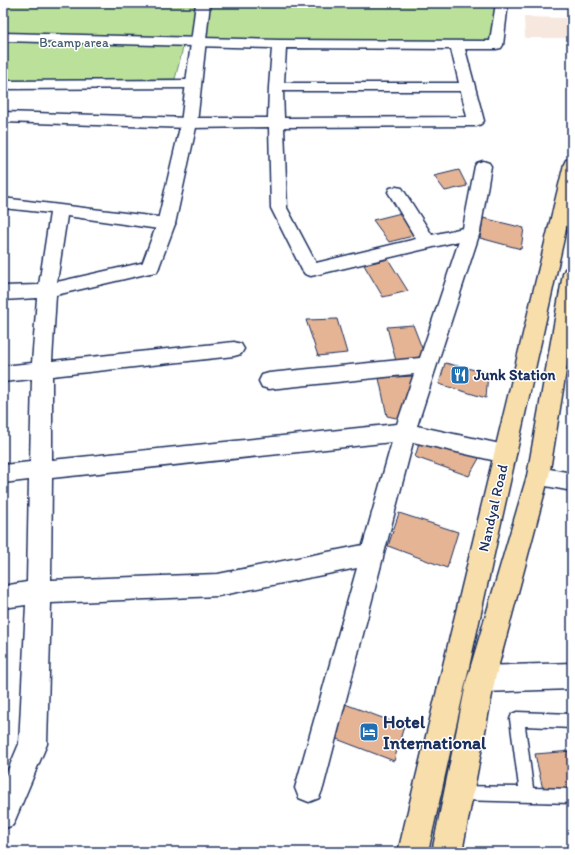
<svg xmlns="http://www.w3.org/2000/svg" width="575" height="855" viewBox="0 0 575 855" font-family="Itim,sans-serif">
	<rect width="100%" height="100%" fill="#fff"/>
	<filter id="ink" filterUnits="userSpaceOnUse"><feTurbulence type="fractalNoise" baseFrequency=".025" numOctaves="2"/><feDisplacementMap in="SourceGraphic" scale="8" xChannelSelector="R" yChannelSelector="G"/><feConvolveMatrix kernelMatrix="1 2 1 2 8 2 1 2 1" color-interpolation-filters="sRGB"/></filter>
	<g filter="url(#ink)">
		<polygon fill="#f7e8df" points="524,17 567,18 572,31 572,38 525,38"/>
		<polygon fill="#bbe09a" stroke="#6b887c" points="3,3 497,3 492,42 185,40 175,79 3,81"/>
		<g fill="#e4b495" stroke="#1b2f5e">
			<polygon points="459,170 467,186 445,191 434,176"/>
			<polygon points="401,213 417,235 389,242 373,220"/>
			<polygon points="483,218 524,228 521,249 480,238"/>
			<polygon points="388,259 408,291 383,297 364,265"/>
			<polygon points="337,319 347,353 318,356 306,320"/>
			<polygon points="413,325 425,356 396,361 387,327"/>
			<polygon points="445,363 488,373 486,398 439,384"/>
			<polygon points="413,376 411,390 401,419 387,416 379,378"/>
			<polygon points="421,437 481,455 469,476 415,457"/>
			<polygon points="399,513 458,532 447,568 388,546"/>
			<polygon points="345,704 404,726 394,761 334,738"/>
			<polygon points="572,751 572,800 546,803 535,754"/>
		</g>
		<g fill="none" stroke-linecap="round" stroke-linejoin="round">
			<g stroke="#1b2f5e" stroke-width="3">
				<polygon id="service" points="517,712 572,714 572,728 525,726 533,788 572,789 572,803 459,800 454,798 452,793 454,788 459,786 519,787 510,719 512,714"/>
			</g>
			<g stroke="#1b2f5e" stroke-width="3">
				<g id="minor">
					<path d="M496 3H508L503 45 501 48 496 49H465L484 121 481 124 476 126 284 127 287 208 316 263 416 239 388 192 390 188 396 187 402 188 432 235 463 228 475 166 477 163 483 161 489 163 491 166 480 232 417 426 505 445 513 448 516 454 513 460 505 463 413 442 323 788 319 798 309 802 299 798 295 788 357 568 218 596 51 603 47 744 13 825 3 829V782L19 744 26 605 3 608V586L27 582 29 480 3 483V465L30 462 32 379 3 382V366L32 363 37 298 3 300V286L39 285 50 213 3 208V198L166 218 172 220 175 224 172 228 166 230 67 216 57 282 150 261 156 263 159 267 156 271 150 273 56 295 52 361 234 342 241 344 244 349 241 354 234 356 52 376V460L397 424 414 374 269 389 262 387 259 381 262 375 269 373 420 358 459 241 311 276 305 274 302 270 271 208 269 127 189 128 3 122V112L189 118H268L269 87 272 48 3 41V33L279 40 490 41ZM286 48 451 49 459 83H284ZM283 91H461L467 117 284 118ZM392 442 363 545 218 574 51 580 52 478Z"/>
					<polygon points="193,80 198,81 200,84 198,87 193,88 3,89 3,81"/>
					<polygon points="538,467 572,473 572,491 530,483 527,476 530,469"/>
					<polygon points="572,663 572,689 481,692 472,688 468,679 472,670 481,666"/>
				</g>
			</g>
			<g stroke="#1b2f5e" stroke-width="3">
				<polygon id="tertiary" points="196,3 210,3 197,123 175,224 159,267 157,272 150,273 143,272 141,267 157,224 181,123"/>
			</g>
			<g stroke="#1b2f5e" stroke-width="3">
				<g id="primary">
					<polygon points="572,159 572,202 428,852 398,852 564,164 566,160"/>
					<polygon points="572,267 572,334 549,476 495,679 462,852 432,852 467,679 527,476 563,274 565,269"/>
				</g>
			</g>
			<use href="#service" fill="#fff" fill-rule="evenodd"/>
			<use href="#minor" fill="#fff" fill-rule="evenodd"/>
			<use href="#tertiary" fill="#fff" fill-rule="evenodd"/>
			<use href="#primary" fill="#f8deab" fill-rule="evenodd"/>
		</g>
	</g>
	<defs>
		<g id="restaurant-square" transform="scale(1)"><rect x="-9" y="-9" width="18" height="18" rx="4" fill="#1f6fb2" stroke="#fff"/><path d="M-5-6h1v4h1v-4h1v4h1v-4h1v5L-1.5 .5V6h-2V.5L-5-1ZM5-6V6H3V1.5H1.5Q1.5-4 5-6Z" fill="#fff"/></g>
		<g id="hotel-square" transform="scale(1)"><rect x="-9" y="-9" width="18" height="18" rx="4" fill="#1f6fb2" stroke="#fff"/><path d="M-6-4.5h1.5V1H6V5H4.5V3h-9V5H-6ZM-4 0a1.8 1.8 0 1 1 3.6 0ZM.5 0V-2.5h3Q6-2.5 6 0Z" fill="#fff"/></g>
	</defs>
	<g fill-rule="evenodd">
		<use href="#restaurant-square" x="460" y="375"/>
		<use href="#hotel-square" x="369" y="732"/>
	</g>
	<g text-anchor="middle" stroke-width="3" stroke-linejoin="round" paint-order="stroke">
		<g font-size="13" fill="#435b6d" stroke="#fff">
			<text x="74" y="47">B.camp area</text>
		</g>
		<g font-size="15" font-weight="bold" fill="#1b2f5e" stroke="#fff" text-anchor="start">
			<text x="474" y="380">Junk Station</text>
		</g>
		<g font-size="15" fill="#1b2f5e" stroke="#fff">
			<text transform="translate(493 508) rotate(-77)" y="5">Nandyal Road</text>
		</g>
		<g font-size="18" font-weight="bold" fill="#1b2f5e" stroke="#fff" text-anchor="start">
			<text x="383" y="728">Hotel<tspan x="383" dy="21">International</tspan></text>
		</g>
	</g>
	<rect width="575" height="855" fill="none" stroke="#fff" stroke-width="16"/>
	<rect x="8" y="8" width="559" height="839" fill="none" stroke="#1b2f5e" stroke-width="1.5" filter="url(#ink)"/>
</svg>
